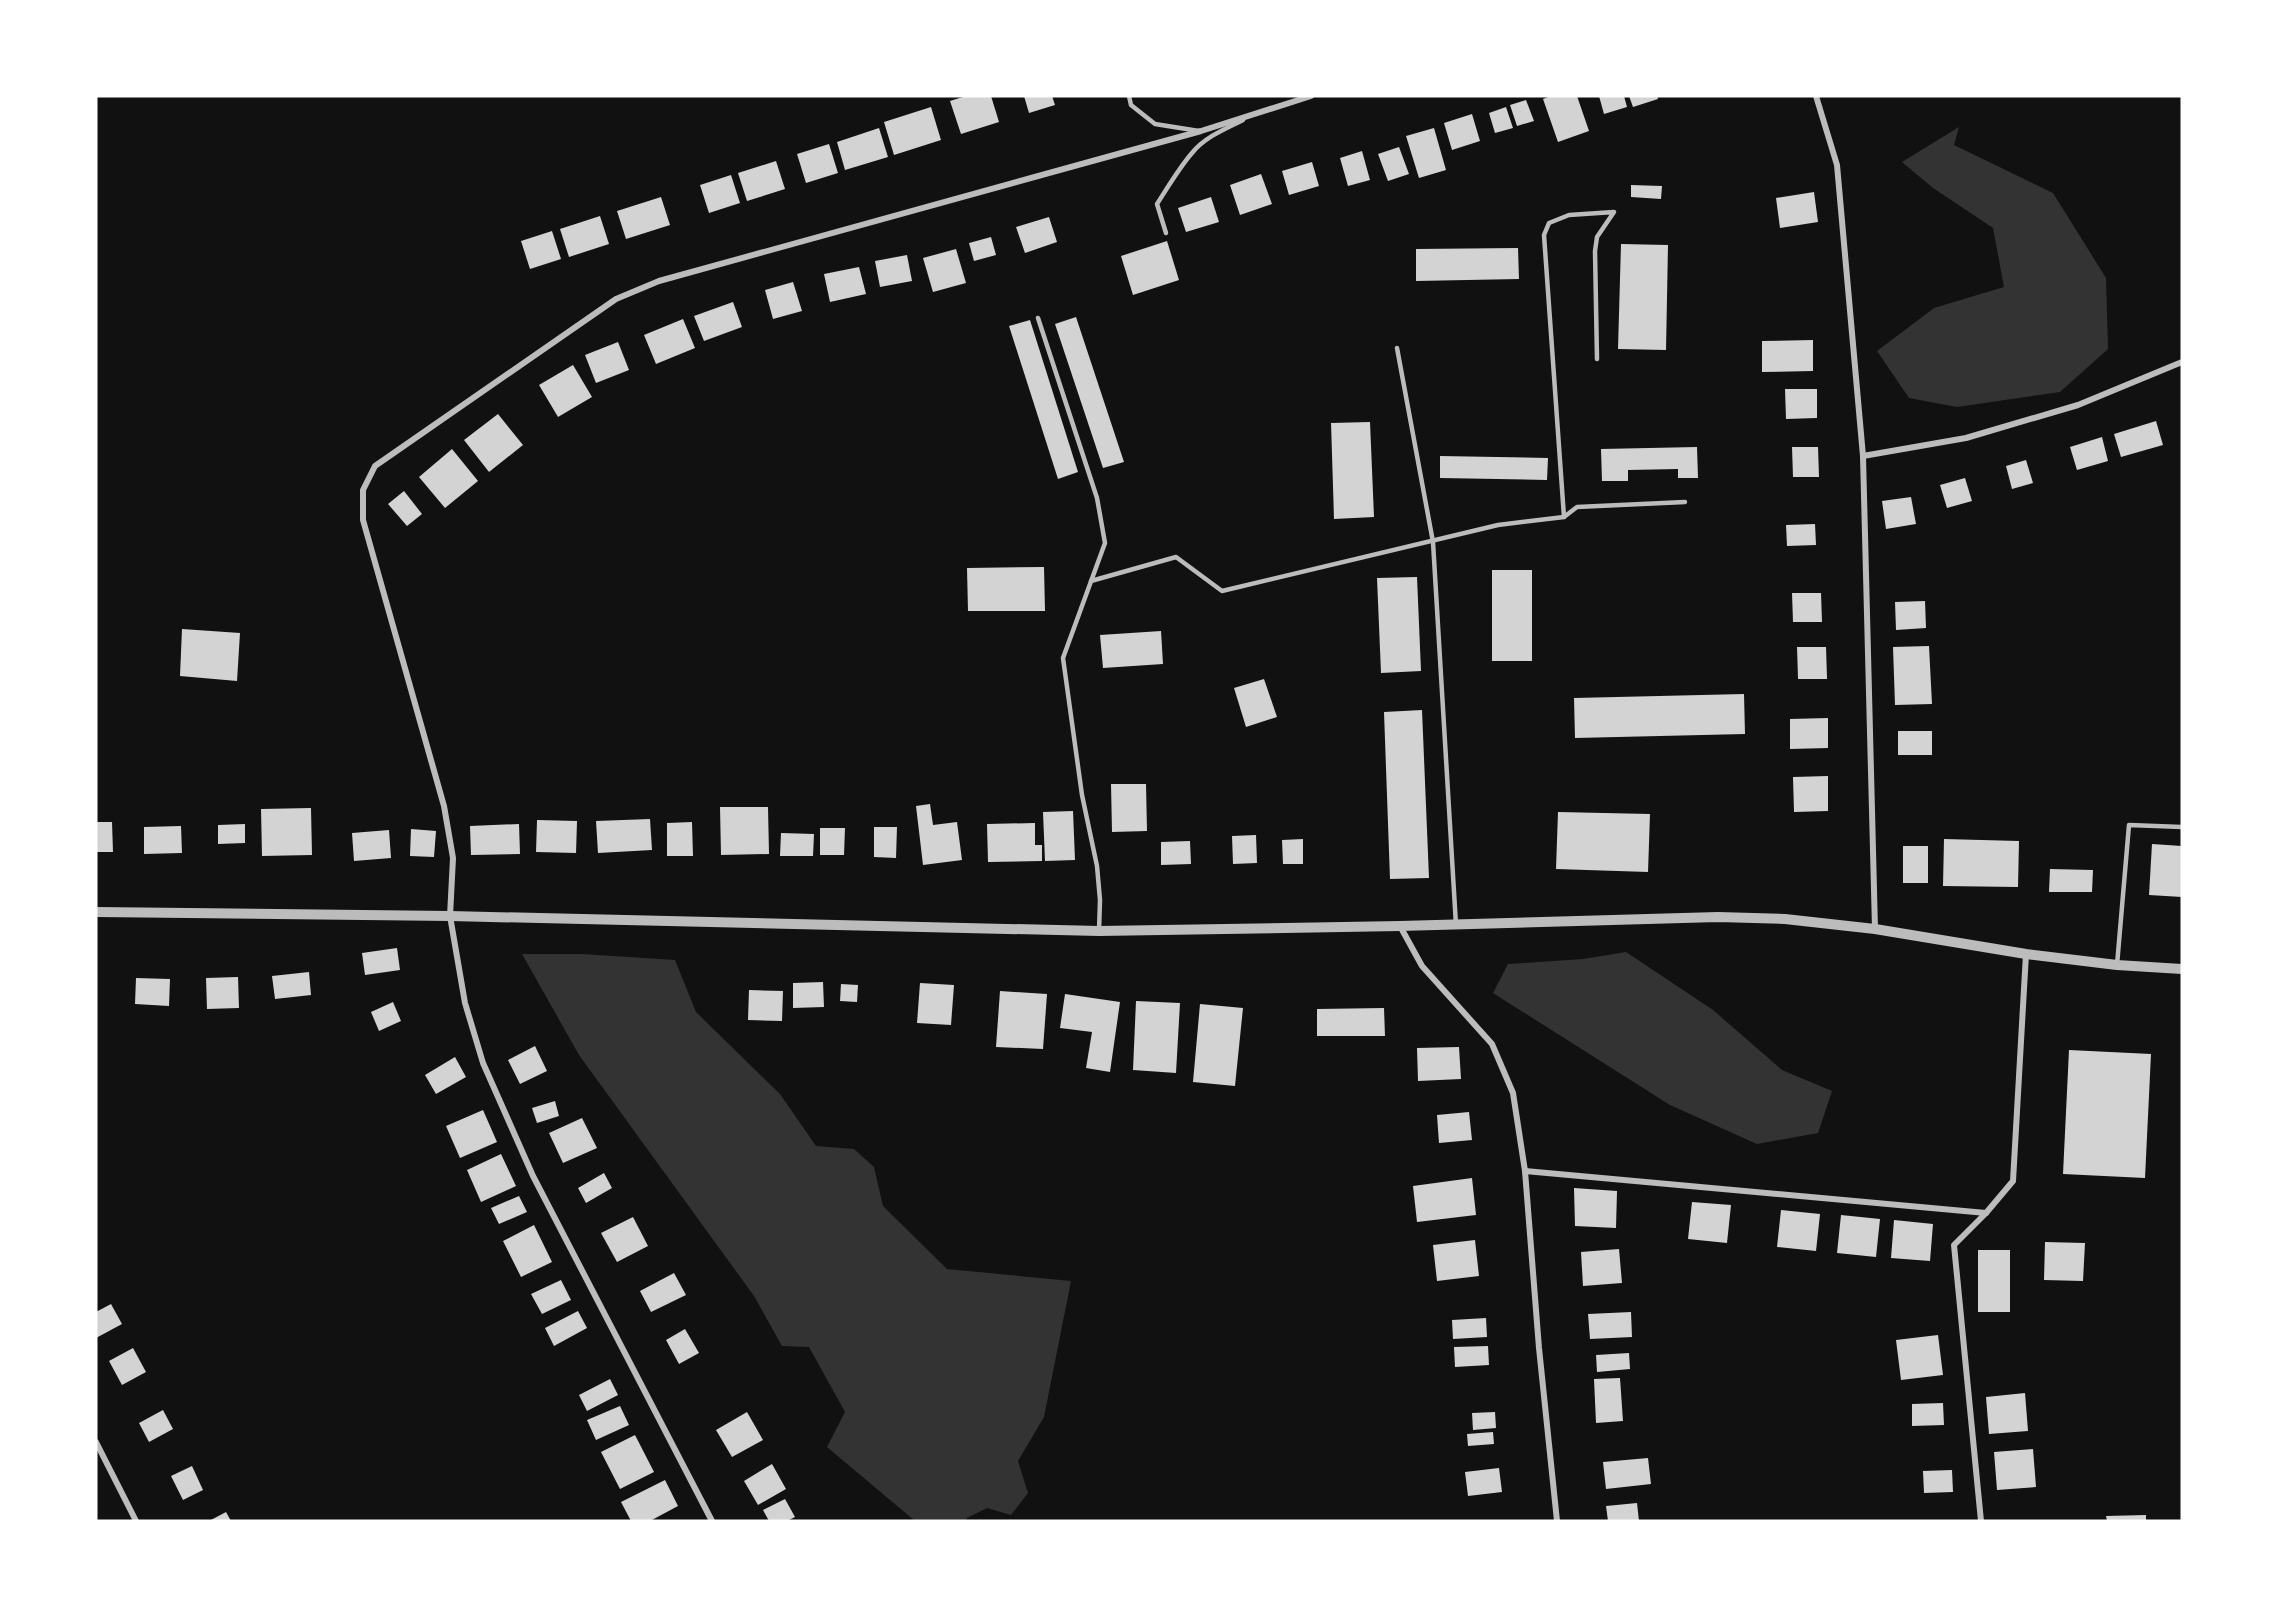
<svg xmlns="http://www.w3.org/2000/svg" width="2278" height="1617" viewBox="0 0 2278 1617" font-family="Barlow,sans-serif">
	<rect width="100%" height="100%" fill="#111"/>
	<g fill="#333">
		<polygon points="1959,127 1954,145 2053,193 2106,278 2108,349 2060,392 1957,407 1909,398 1877,351 1934,308 2004,287 1993,228 1933,188 1902,162"/>
		<polygon points="1626,952 1713,1010 1782,1070 1832,1091 1818,1133 1757,1144 1670,1105 1493,993 1508,964 1583,959"/>
		<polygon points="522,954 582,954 675,960 696,1012 780,1094 816,1146 854,1149 874,1167 883,1206 947,1269 1071,1281 1044,1417 1018,1461 1028,1493 1011,1515 987,1508 967,1518 966,1521 915,1521 827,1447 845,1412 809,1347 782,1346 754,1296 579,1055"/>
	</g>
	<g fill="#d3d3d3">
		<polygon points="966,96 991,96 999,122 961,134 950,101"/>
		<polygon points="1024,96 1052,96 1055,105 1029,113"/>
		<polygon points="1551,96 1577,96 1589,131 1558,142 1543,99"/>
		<polygon points="1599,96 1624,96 1627,107 1604,114"/>
		<polygon points="1629,96 1657,96 1658,99 1633,107"/>
		<polygon points="1526,100 1534,121 1517,126 1510,105"/>
		<polygon points="931,107 941,140 894,155 884,122"/>
		<polygon points="1506,107 1513,128 1495,133 1489,113"/>
		<polygon points="1472,114 1480,141 1452,150 1444,123"/>
		<polygon points="879,128 888,157 845,170 837,142"/>
		<polygon points="1434,128 1446,170 1419,178 1406,136"/>
		<polygon points="829,144 838,173 806,183 797,154"/>
		<polygon points="1399,147 1409,174 1388,181 1378,154"/>
		<polygon points="1362,151 1370,180 1348,186 1340,158"/>
		<polygon points="776,161 785,189 747,201 738,173"/>
		<polygon points="1312,162 1319,186 1289,195 1282,171"/>
		<polygon points="1261,174 1272,204 1240,215 1230,185"/>
		<polygon points="731,175 740,203 709,213 700,185"/>
		<polygon points="1631,185 1662,186 1661,199 1631,197"/>
		<polygon points="1814,192 1818,222 1780,228 1776,198"/>
		<polygon points="661,197 670,225 626,239 617,211"/>
		<polygon points="1211,197 1219,222 1186,232 1178,208"/>
		<polygon points="600,216 609,244 569,257 560,229"/>
		<polygon points="1049,217 1057,242 1025,253 1016,227"/>
		<polygon points="552,231 561,259 530,269 521,241"/>
		<polygon points="991,237 996,255 974,261 969,243"/>
		<polygon points="1167,241 1179,280 1133,295 1121,256"/>
		<polygon points="1621,244 1668,245 1666,350 1618,349"/>
		<polygon points="1518,248 1519,279 1416,281 1416,249"/>
		<polygon points="956,249 966,283 933,292 923,258"/>
		<polygon points="907,255 912,281 880,287 875,261"/>
		<polygon points="859,267 866,294 830,302 824,274"/>
		<polygon points="793,282 802,311 773,319 765,290"/>
		<polygon points="733,302 742,327 704,341 694,316"/>
		<polygon points="1076,317 1124,462 1103,468 1055,324"/>
		<polygon points="683,319 695,348 656,364 644,335"/>
		<polygon points="1030,320 1078,472 1058,479 1009,326"/>
		<polygon points="1813,340 1813,371 1762,372 1762,341"/>
		<polygon points="618,342 629,370 596,383 585,355"/>
		<polygon points="573,365 592,397 558,417 539,385"/>
		<polygon points="1785,389 1817,389 1817,418 1786,419"/>
		<polygon points="498,414 523,445 489,472 464,440"/>
		<polygon points="2156,421 2163,445 2121,457 2114,434"/>
		<polygon points="1370,422 1374,517 1334,519 1331,423"/>
		<polygon points="2102,437 2108,461 2077,470 2070,447"/>
		<polygon points="1697,447 1698,478 1678,478 1678,469 1628,470 1628,481 1602,481 1601,449"/>
		<polygon points="1792,447 1818,447 1819,477 1793,477"/>
		<polygon points="452,449 478,481 445,508 419,477"/>
		<polygon points="1440,456 1548,458 1547,480 1440,478"/>
		<polygon points="2026,460 2033,483 2012,489 2006,466"/>
		<polygon points="1965,478 1972,501 1947,508 1940,485"/>
		<polygon points="404,491 422,514 407,526 388,504"/>
		<polygon points="1911,497 1916,524 1886,529 1882,501"/>
		<polygon points="1815,524 1816,545 1787,546 1786,525"/>
		<polygon points="1044,567 1045,611 968,611 967,568"/>
		<rect x="1492" y="570" width="40" height="91"/>
		<polygon points="1417,577 1421,671 1381,673 1377,578"/>
		<polygon points="1792,593 1821,593 1822,622 1793,622"/>
		<polygon points="1925,601 1926,628 1896,630 1895,602"/>
		<polygon points="182,629 240,633 237,681 180,676"/>
		<polygon points="1161,631 1163,664 1103,668 1100,635"/>
		<polygon points="1929,646 1932,704 1895,705 1893,647"/>
		<polygon points="1797,647 1826,647 1827,679 1798,679"/>
		<polygon points="1264,679 1277,717 1246,727 1234,688"/>
		<polygon points="1744,694 1745,734 1575,738 1574,698"/>
		<polygon points="1422,710 1429,878 1390,879 1384,712"/>
		<polygon points="1828,718 1828,748 1790,749 1790,719"/>
		<rect x="1898" y="731" width="34" height="24"/>
		<polygon points="1828,776 1828,811 1794,812 1793,777"/>
		<polygon points="1111,784 1146,784 1147,831 1112,832"/>
		<polygon points="930,804 933,825 957,822 962,860 923,865 916,806"/>
		<polygon points="720,807 768,807 769,854 721,855"/>
		<polygon points="311,808 312,855 262,856 261,809"/>
		<polygon points="1073,811 1075,860 1045,861 1043,812"/>
		<polygon points="1558,812 1650,814 1648,872 1556,869"/>
		<polygon points="650,819 652,850 598,853 596,821"/>
		<polygon points="537,820 577,821 576,853 536,852"/>
		<polygon points="96,822 112,822 113,852 96,852"/>
		<polygon points="692,822 693,856 667,856 667,823"/>
		<polygon points="1035,823 1035,845 1042,845 1042,861 988,862 987,824"/>
		<polygon points="245,824 245,843 218,844 218,825"/>
		<polygon points="519,824 520,854 471,855 470,826"/>
		<polygon points="181,826 182,853 144,854 144,827"/>
		<polygon points="874,827 897,827 896,858 874,857"/>
		<polygon points="820,828 845,828 844,855 820,855"/>
		<polygon points="411,829 436,831 434,857 410,856"/>
		<polygon points="389,830 391,858 354,861 352,833"/>
		<polygon points="781,833 814,834 813,856 780,856"/>
		<polygon points="1256,835 1257,863 1233,864 1232,836"/>
		<polygon points="1303,839 1303,864 1283,864 1282,840"/>
		<polygon points="1944,839 2019,841 2018,887 1943,886"/>
		<polygon points="1190,841 1191,864 1161,865 1161,842"/>
		<polygon points="2152,844 2182,846 2182,897 2149,895"/>
		<rect x="1903" y="846" width="25" height="37"/>
		<polygon points="2050,869 2093,870 2092,892 2049,892"/>
		<polygon points="397,948 400,970 365,975 362,953"/>
		<polygon points="309,972 311,995 275,999 272,976"/>
		<polygon points="238,977 239,1008 207,1009 206,978"/>
		<polygon points="136,978 170,979 169,1006 135,1004"/>
		<polygon points="823,982 824,1007 793,1008 793,983"/>
		<polygon points="920,983 954,985 951,1025 917,1023"/>
		<polygon points="841,984 858,985 857,1002 840,1001"/>
		<polygon points="749,990 783,991 782,1021 748,1020"/>
		<polygon points="1000,991 1047,994 1043,1049 996,1047"/>
		<polygon points="1065,994 1120,1002 1110,1072 1086,1068 1092,1032 1060,1028"/>
		<polygon points="1136,1001 1180,1003 1176,1073 1133,1070"/>
		<polygon points="393,1002 401,1021 379,1031 371,1012"/>
		<polygon points="1200,1004 1243,1008 1235,1086 1193,1082"/>
		<polygon points="1384,1008 1385,1036 1317,1036 1317,1009"/>
		<polygon points="535,1046 547,1071 520,1084 508,1060"/>
		<polygon points="1459,1047 1461,1079 1418,1081 1417,1048"/>
		<polygon points="2069,1050 2151,1054 2145,1178 2063,1174"/>
		<polygon points="455,1057 466,1077 436,1094 425,1075"/>
		<polygon points="555,1101 559,1116 537,1123 532,1108"/>
		<polygon points="483,1110 497,1142 460,1158 446,1126"/>
		<polygon points="1469,1112 1472,1140 1439,1143 1437,1115"/>
		<polygon points="582,1118 597,1148 563,1163 549,1133"/>
		<polygon points="501,1154 516,1186 481,1202 467,1170"/>
		<polygon points="604,1173 612,1188 586,1203 578,1188"/>
		<polygon points="1472,1178 1476,1215 1417,1222 1413,1186"/>
		<polygon points="1574,1188 1617,1191 1616,1228 1575,1226"/>
		<polygon points="519,1196 527,1212 499,1224 491,1208"/>
		<polygon points="1692,1202 1731,1205 1727,1243 1688,1239"/>
		<polygon points="1781,1210 1820,1214 1816,1251 1777,1247"/>
		<polygon points="1841,1215 1880,1219 1876,1257 1837,1253"/>
		<polygon points="633,1217 648,1246 617,1262 601,1233"/>
		<polygon points="1894,1220 1933,1224 1930,1261 1891,1258"/>
		<polygon points="534,1225 552,1262 521,1277 503,1241"/>
		<polygon points="1475,1240 1479,1276 1437,1281 1433,1245"/>
		<polygon points="2045,1242 2085,1243 2083,1281 2044,1280"/>
		<polygon points="1619,1249 1622,1283 1583,1286 1581,1252"/>
		<rect x="1978" y="1250" width="32" height="62"/>
		<polygon points="674,1273 686,1295 651,1312 640,1291"/>
		<polygon points="561,1280 571,1300 542,1314 531,1294"/>
		<polygon points="111,1304 122,1324 96,1338 96,1312"/>
		<polygon points="578,1311 587,1328 554,1346 545,1328"/>
		<polygon points="1631,1312 1632,1337 1590,1339 1588,1314"/>
		<polygon points="1486,1318 1487,1337 1453,1339 1452,1320"/>
		<polygon points="685,1329 699,1353 679,1364 666,1340"/>
		<polygon points="1938,1335 1943,1375 1901,1380 1896,1340"/>
		<polygon points="1488,1346 1489,1365 1455,1367 1454,1347"/>
		<polygon points="133,1348 146,1372 122,1385 109,1361"/>
		<polygon points="1629,1353 1630,1369 1597,1372 1596,1355"/>
		<polygon points="1620,1378 1623,1421 1596,1423 1594,1379"/>
		<polygon points="610,1379 618,1395 587,1411 579,1395"/>
		<polygon points="2025,1393 2028,1431 1989,1434 1986,1397"/>
		<polygon points="1943,1403 1944,1425 1912,1426 1912,1404"/>
		<polygon points="620,1406 629,1425 596,1440 587,1420"/>
		<polygon points="163,1410 173,1429 149,1442 139,1423"/>
		<polygon points="747,1412 763,1440 732,1457 716,1430"/>
		<polygon points="1495,1412 1496,1428 1473,1430 1472,1413"/>
		<polygon points="1493,1432 1494,1444 1468,1446 1467,1434"/>
		<polygon points="635,1435 654,1472 620,1489 601,1452"/>
		<polygon points="2033,1449 2036,1487 1997,1490 1994,1452"/>
		<polygon points="1648,1458 1651,1484 1606,1489 1603,1462"/>
		<polygon points="772,1464 786,1489 758,1505 744,1481"/>
		<polygon points="192,1466 203,1490 183,1500 171,1476"/>
		<polygon points="1499,1468 1502,1492 1468,1496 1465,1472"/>
		<polygon points="1952,1470 1953,1492 1924,1493 1923,1471"/>
		<polygon points="665,1480 678,1506 650,1521 631,1521 621,1502"/>
		<polygon points="785,1499 795,1517 787,1521 769,1521 763,1510"/>
		<polygon points="1637,1503 1639,1521 1608,1521 1606,1506"/>
		<polygon points="226,1512 231,1521 209,1521"/>
		<polygon points="2146,1515 2146,1521 2107,1521 2106,1516"/>
	</g>
	<g fill="none" stroke-linecap="round" stroke-linejoin="round">
		<g stroke="#bcbcbc" stroke-width="4.5">
			<polyline points="1129,96 1131,105 1155,124 1199,131"/>
			<path d="M1166 233 1157 204C1168 187 1179 168 1192 153 1205 137 1225 129 1243 120"/>
			<polyline points="1038,318 1097,498 1105,543 1063,658 1082,795 1097,866 1100,900 1099,931"/>
			<polyline points="1397,348 1433,542 1456,925"/>
			<polyline points="1564,517 1544,235 1549,223 1569,215 1614,212 1597,237 1595,251 1597,359"/>
			<polyline points="1091,581 1176,557 1222,591 1498,525 1564,517 1577,507 1685,502"/>
			<polyline points="2117,965 2129,825 2182,827"/>
		</g>
		<g stroke="#bcbcbc" stroke-width="6">
			<polyline points="1816,96 1837,165 1863,456 1875,929"/>
			<polyline points="1863,456 1966,438 2078,405 2182,362"/>
			<polyline points="1400,926 1422,966 1492,1044 1513,1093 1525,1171 1539,1348 1557,1521"/>
			<polyline points="1525,1171 1986,1213"/>
			<polyline points="96,1442 136,1521"/>
			<polyline points="712,1521 533,1176 483,1063 465,1003 450,916 453,858 444,806 363,520 363,490 375,466 616,299 659,281 1201,131 1311,96"/>
			<polyline points="1981,1521 1954,1245 1986,1213 2013,1181 2026,954"/>
		</g>
		<polyline stroke="#bcbcbc" stroke-width="10" points="96,912 450,916 1099,931 1400,926 1718,917 1785,919 1875,929 2026,954 2117,965 2182,969"/>
	</g>
	<rect width="2278" height="1617" fill="none" stroke="#ffffff" stroke-width="195"/>
</svg>
